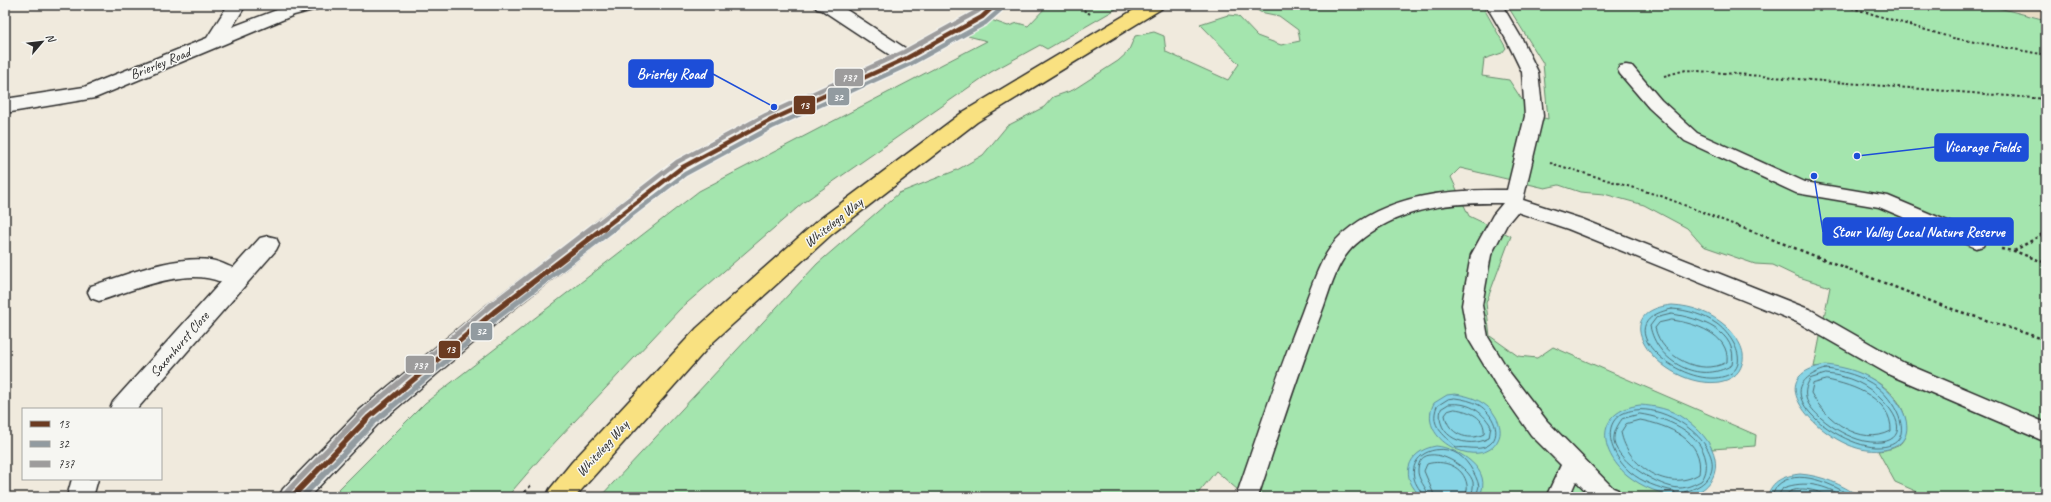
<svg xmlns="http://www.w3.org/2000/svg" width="2051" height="502" viewBox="0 0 2051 502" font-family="Caveat,sans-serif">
	<rect width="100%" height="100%" fill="#f0eadd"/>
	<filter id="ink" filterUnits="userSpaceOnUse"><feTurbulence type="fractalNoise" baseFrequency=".025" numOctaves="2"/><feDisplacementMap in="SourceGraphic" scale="8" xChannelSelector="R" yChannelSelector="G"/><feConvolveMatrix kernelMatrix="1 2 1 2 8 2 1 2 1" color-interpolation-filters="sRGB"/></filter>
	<g filter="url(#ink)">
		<polygon fill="#e8dcc4" points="1991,5 2046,5 2046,19"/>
		<g fill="#a4e5ae" stroke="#68886c">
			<polygon points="1048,5 1123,5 1047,49 1040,45 991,72 804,202 680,309 544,454 507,497 331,497 425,403 699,191 987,41 968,36 968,31 977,24 991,20 1008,26 1018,23 1028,26"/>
			<path d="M1251 5H1482L1506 48 1502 53 1484 59 1482 76 1509 80 1532 115 1548 119 1543 63 1507 5H1987L2046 20V497H1929L1895 482 1878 451C1893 449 1905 447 1906 429 1908 387 1850 362 1814 367L1830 287 1796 276 1773 265 1755 264 1703 246 1687 228 1644 205 1604 194 1580 192 1559 185 1545 188 1460 168 1451 177 1469 216 1511 236 1486 303 1490 336 1518 356 1537 358 1553 347 1756 435 1755 446 1712 449C1701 431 1687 420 1668 411L1682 496 1695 494 1700 497H1246L1216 471 1195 497H600L817 264 899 193 957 170 983 155 1007 126 1044 107 1053 97 1073 90 1118 61 1128 52 1135 36 1154 32 1164 36 1166 52 1228 80 1239 64 1200 24 1228 15 1238 16 1257 36 1281 45 1300 41 1298 30 1279 16 1260 12Z"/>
		</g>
		<g fill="#86d4e5" stroke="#62909b">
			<path d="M1672 305C1693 306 1711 313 1727 327 1736 336 1747 351 1742 364 1739 375 1730 380 1719 382 1663 390 1600 312 1672 305Z"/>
			<path d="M1826 365C1846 367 1866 373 1882 386 1915 412 1920 455 1867 450 1825 446 1754 376 1826 365Z"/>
			<path d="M1455 394C1471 396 1488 402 1496 417 1500 424 1502 433 1498 440 1483 472 1414 441 1434 403L1447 395Z"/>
			<path d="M1640 405C1655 406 1671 409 1683 418 1695 426 1706 436 1712 449 1723 474 1707 496 1680 496 1661 495 1642 487 1627 475 1598 450 1595 411 1640 405Z"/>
			<path d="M1436 446C1458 448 1495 470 1479 497H1422C1399 478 1406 451 1436 446Z"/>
			<path d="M1800 474C1823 476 1841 484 1860 497H1767C1772 480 1784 476 1800 474Z"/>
		</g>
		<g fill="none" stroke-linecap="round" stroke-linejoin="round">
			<g stroke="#4f6f75" stroke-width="1">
				<path d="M1672 309C1688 310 1704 315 1717 324 1738 340 1753 375 1715 378 1672 381 1606 322 1672 309Z"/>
				<path d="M1672 314C1699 318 1739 331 1732 365 1699 385 1657 362 1650 326L1656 318Z"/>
				<path d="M1672 320C1694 323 1730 334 1727 362 1700 377 1662 357 1655 328L1659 323Z"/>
				<path d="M1826 369C1844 371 1862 376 1877 387 1898 403 1920 448 1876 447 1838 446 1759 388 1826 369Z"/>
				<path d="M1826 374C1849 376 1867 384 1883 401 1907 425 1902 448 1864 441 1848 437 1834 429 1821 418 1808 406 1800 396 1810 379Z"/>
				<path d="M1827 380C1854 385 1892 399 1891 431 1860 447 1826 420 1811 393L1813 384Z"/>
				<path d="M1455 398C1463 399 1472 401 1479 405 1492 413 1505 436 1487 446 1478 451 1466 446 1456 448 1444 433 1429 427 1437 406L1448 399Z"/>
				<path d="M1449 404C1468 402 1481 410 1491 426L1489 438C1467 450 1434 437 1441 409Z"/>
				<path d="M1455 409C1469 411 1486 417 1484 434 1468 442 1448 434 1445 415L1448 411Z"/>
				<path d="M1640 414C1666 418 1701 431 1706 461 1707 468 1706 475 1701 481 1695 484 1687 488 1680 488 1660 488 1618 462 1614 442 1613 433 1617 426 1622 419Z"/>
				<path d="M1640 420C1668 425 1705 440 1699 474 1668 493 1627 466 1621 432L1626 424Z"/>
				<path d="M1424 497C1421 491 1415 484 1414 478 1409 455 1435 444 1454 452 1466 457 1476 474 1479 486L1476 497"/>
				<path d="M1429 497C1427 487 1417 480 1418 469 1420 439 1468 463 1473 482 1474 487 1472 492 1471 497"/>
				<path d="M1435 497 1424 471 1427 464C1443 459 1464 466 1467 485 1468 489 1466 493 1465 497"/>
				<path d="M1677 497 1674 491C1658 488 1642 482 1630 472 1609 454 1597 415 1635 410 1682 404 1752 473 1684 492L1682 497"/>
				<path d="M1771 497C1773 494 1775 489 1777 486 1797 466 1834 485 1853 497"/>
				<path d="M1777 497 1783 488C1805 480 1825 485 1844 497"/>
				<path d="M1783 497C1796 483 1815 490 1831 497"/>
			</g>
			<g stroke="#2b2b2b" stroke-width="3">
				<g id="service">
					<path d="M1486 5H1502L1522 39 1538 72 1543 116 1523 200 1582 219 1811 310 1904 363 2046 423V442L1890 375 1797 322 1568 229 1517 212 1507 224 1491 255 1482 305 1488 337 1510 373 1547 421 1613 488 1618 490 1621 497H1592L1576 481 1569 497H1546L1561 465 1531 435 1496 385 1468 338 1462 305 1471 255 1493 215 1503 203C1450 202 1398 207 1356 244 1336 261 1330 291 1321 314 1298 374 1278 436 1258 497H1236C1257 435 1278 373 1302 312 1312 286 1321 253 1342 234 1388 194 1449 189 1507 190L1525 116 1522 72 1506 39Z"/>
					<polygon points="1626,65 1632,66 1661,100 1697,133 1805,182 1888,196 1983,236 1985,241 1983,246 1976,248 1879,207 1796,193 1685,141 1649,108 1620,74 1618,70 1620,66"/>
				</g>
			</g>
			<g stroke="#2b2b2b" stroke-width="3">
				<g id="minor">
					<polygon points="228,5 246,5 232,27 290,5 320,5 317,9 294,15 95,98 5,113 5,99 84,87 207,38"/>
					<polygon points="814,5 839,5 908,50 976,13 984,5 1004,5 988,21 914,62 776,126 688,173 502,318 378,424 309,497 279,497 283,489 360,410 486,306 674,163 762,116 893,57 822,10 817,9"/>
					<path d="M268 236 276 238 279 244 276 250 137 409H110L113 402 221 282C186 267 134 290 99 301L91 298 88 292 91 286C126 275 173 255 210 260 218 261 226 265 233 268L260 238Z"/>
					<polygon points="72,479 98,479 93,497 67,497"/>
				</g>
			</g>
			<g stroke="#2b2b2b" stroke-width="3">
				<polygon id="primary" points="1142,5 1164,5 1161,9 977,122 832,234 713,342 575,497 546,497 550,489 572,462 697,328 816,222 963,112"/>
			</g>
			<g stroke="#2b2b2b" stroke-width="2" stroke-dasharray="2.5 2.5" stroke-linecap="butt">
				<polyline points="1075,5 1092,15"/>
				<polyline points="1842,5 1953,38 2046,55"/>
				<polyline points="1664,76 1686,70 2046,99"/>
				<polyline points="1550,163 1661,196 1740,227"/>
			</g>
			<g stroke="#2b2b2b" stroke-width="2.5" stroke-dasharray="3 3" stroke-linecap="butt">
				<polyline points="1738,226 1946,307 2046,340"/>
				<polyline points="2001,249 2014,251 2046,263"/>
				<polyline points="2014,251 2046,232"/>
				<polyline points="521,497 531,485"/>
			</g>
			<use href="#service" fill="#f6f6f2" fill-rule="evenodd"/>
			<use href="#minor" fill="#f6f6f2" fill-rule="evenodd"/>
			<use href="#primary" fill="#f9e181" fill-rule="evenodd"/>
			<g stroke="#f6f6f2" stroke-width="7">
				<polyline id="bus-1-far1" points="605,227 681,168 769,121 907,58 982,17 995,5"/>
			</g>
			<g stroke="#f6f6f2" stroke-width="8">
				<polyline id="bus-1" points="292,497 369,417 494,312 606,226"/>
			</g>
			<g stroke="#f6f6f2" stroke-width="7">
				<polyline id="bus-2-far1" points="616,227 685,174 772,127 910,64 985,23 1000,10"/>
			</g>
			<g stroke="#f6f6f2" stroke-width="8">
				<polyline id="bus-2" points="302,497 374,422 498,317 617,226"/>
			</g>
			<g stroke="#f6f6f2" stroke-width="7">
				<polyline id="bus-3-far1" points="593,227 677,162 766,115 904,52 978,11 985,5"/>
			</g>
			<g stroke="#f6f6f2" stroke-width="8">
				<polyline id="bus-3" points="287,492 364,412 490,306 594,226"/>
			</g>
			<use href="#bus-1-far1" stroke="#6b3b21" stroke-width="4.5"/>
			<use href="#bus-1" stroke="#6b3b21" stroke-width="5.5"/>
			<use href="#bus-2-far1" stroke="#929ba0" stroke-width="4.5"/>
			<use href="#bus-2" stroke="#929ba0" stroke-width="5.5"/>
			<use href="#bus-3-far1" stroke="#9d9c9c" stroke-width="4.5"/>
			<use href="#bus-3" stroke="#9d9c9c" stroke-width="5.5"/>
		</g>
	</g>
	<g text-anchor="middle" stroke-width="3" stroke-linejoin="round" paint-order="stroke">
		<g font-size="14" fill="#2b2b2b" stroke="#f6f6f2">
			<text transform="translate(160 63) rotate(-22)" y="5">Brierley Road</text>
			<text transform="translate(833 222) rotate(-39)" y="5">Whitelegg Way</text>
			<text transform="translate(179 344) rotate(-49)" y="5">Saxonhurst Close</text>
			<text transform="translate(602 448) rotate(-48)" y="5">Whitelegg Way</text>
		</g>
	</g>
	<path fill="none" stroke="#1d4ed8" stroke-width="1.5" d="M774 107L713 74M1857 156L1935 147M1814 176L1823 232"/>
	<g fill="#1d4ed8" stroke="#f6f6f2" stroke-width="1.5">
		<circle cx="774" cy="107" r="4"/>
		<circle cx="1857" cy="156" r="4"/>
		<circle cx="1814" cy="176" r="4"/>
	</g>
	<g fill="#1d4ed8" stroke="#1d4ed8" stroke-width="1.5">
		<rect x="629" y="60" width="84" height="27" rx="4"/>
		<rect x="1935" y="134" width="93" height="27" rx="4"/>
		<rect x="1823" y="218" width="190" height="27" rx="4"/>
	</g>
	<g font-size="15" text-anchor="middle" font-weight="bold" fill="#fff">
		<text x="671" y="79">Brierley Road</text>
		<text x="1982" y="152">Vicarage Fields</text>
		<text x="1918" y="237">Stour Valley Local Nature Reserve</text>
	</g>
	<g stroke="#f6f6f2" stroke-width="1.5">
		<rect x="834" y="68" width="30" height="19" rx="4" fill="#9d9c9c"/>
		<rect x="827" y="87" width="23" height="19" rx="4" fill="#929ba0"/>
		<rect x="793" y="95" width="23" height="20" rx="4" fill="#6b3b21"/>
		<rect x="470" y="322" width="23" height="19" rx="4" fill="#929ba0"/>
		<rect x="438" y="340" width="23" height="19" rx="4" fill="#6b3b21"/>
		<rect x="405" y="355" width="30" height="19" rx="4" fill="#9d9c9c"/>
	</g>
	<g font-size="11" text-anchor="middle" font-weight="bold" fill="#fff">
		<text x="849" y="81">737</text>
		<text x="838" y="101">32</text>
		<text x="804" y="109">13</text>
		<text x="481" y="335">32</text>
		<text x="450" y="353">13</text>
		<text x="420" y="369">737</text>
	</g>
	<rect width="2051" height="502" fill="none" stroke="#f6f6f2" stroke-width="20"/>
	<rect x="10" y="10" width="2031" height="482" fill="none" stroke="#2b2b2b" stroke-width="1.5" filter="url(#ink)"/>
	<rect x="22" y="408" width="140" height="72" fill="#f6f6f2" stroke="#a5a5a2"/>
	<rect x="30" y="421" width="20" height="6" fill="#6b3b21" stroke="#a5a5a2"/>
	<text x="58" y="428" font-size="12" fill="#2b2b2b">13</text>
	<rect x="30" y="441" width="20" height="6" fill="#929ba0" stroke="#a5a5a2"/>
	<text x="58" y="448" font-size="12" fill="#2b2b2b">32</text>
	<rect x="30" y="461" width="20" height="6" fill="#9d9c9c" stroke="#a5a5a2"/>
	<text x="58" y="468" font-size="12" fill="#2b2b2b">737</text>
	<g transform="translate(42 42) rotate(62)" stroke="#f6f6f2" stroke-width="3" paint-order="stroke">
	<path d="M0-3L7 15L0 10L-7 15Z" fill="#2b2b2b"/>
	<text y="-6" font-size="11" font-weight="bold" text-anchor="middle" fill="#2b2b2b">N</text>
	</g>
</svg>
